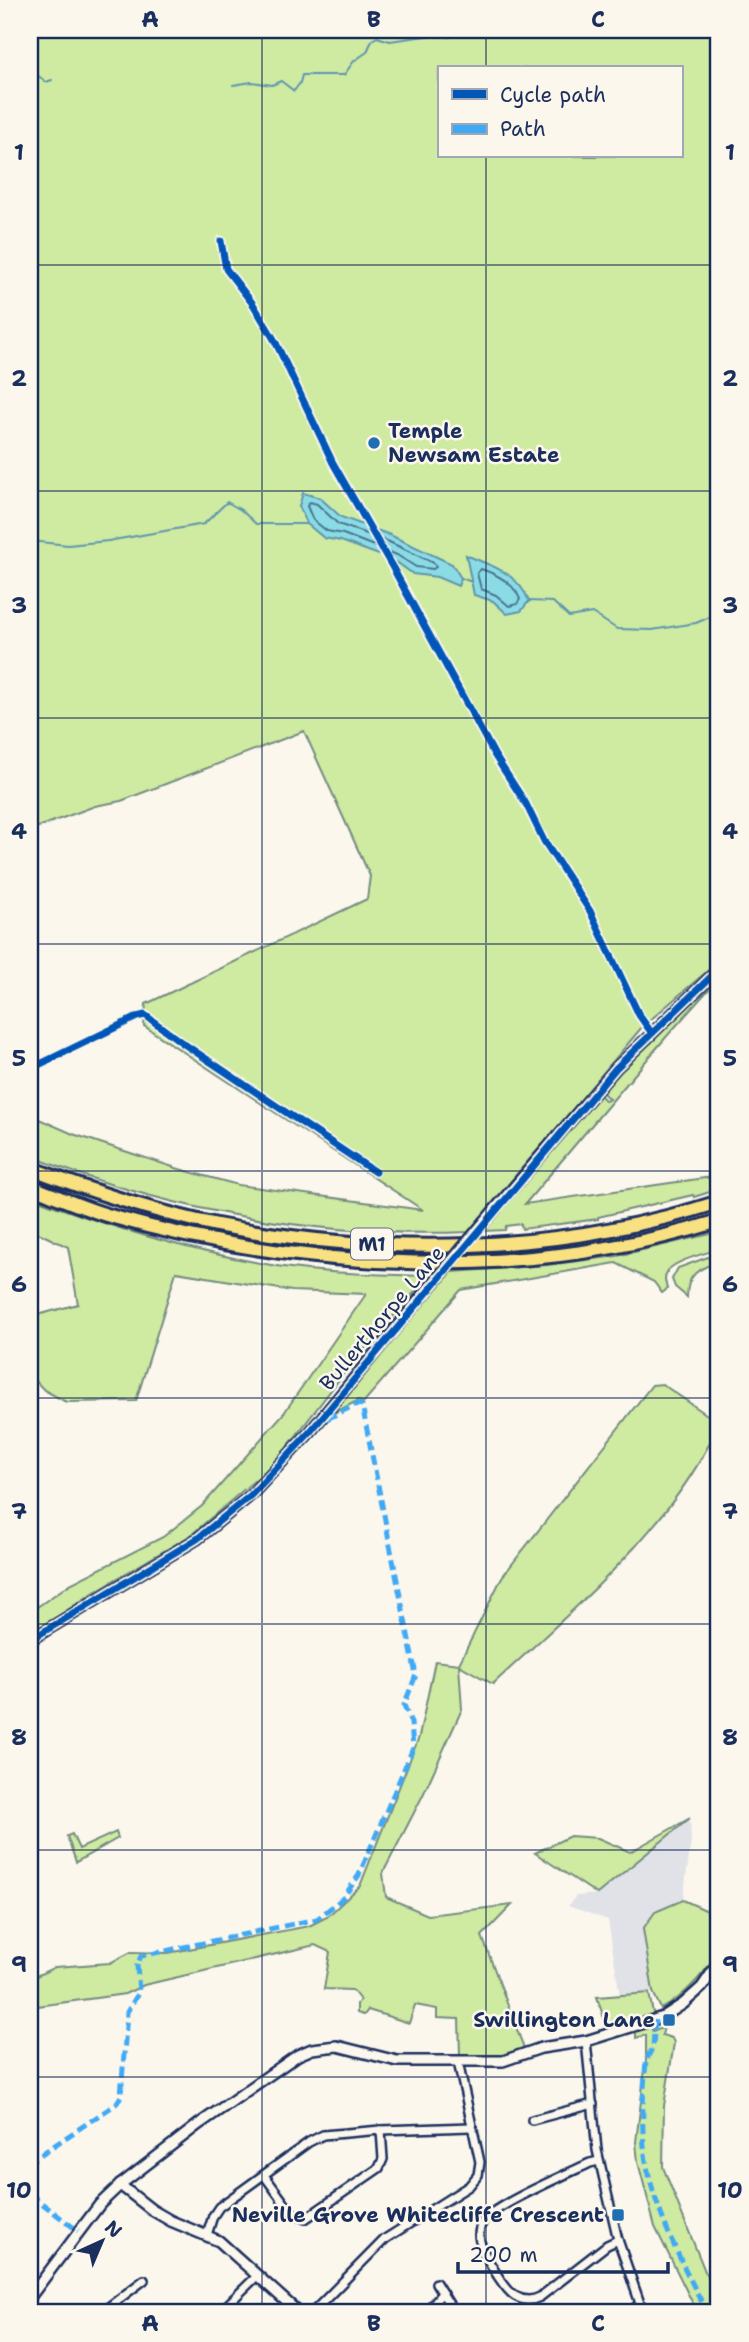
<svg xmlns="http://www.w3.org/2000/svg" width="749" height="2342" viewBox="0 0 749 2342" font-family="'Shantell Sans',sans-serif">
	<rect width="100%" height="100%" fill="#fbf7ec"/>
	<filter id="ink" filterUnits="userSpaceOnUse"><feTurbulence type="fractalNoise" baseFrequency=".0143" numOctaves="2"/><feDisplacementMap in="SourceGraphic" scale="14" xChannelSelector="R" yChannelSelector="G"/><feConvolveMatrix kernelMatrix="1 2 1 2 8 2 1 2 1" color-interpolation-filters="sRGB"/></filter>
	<g filter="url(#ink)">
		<polygon fill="#e0e2e8" points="690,1818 691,1841 683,1900 656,1912 643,1929 653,1992 620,1996 608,1920 568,1906 576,1896 597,1894"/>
		<g fill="#cfeaa1" stroke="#758c80" stroke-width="2" fill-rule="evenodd">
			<path d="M30 30H719V961L642 1027 469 1232C318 1238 170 1211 30 1156V1115L73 1134 179 1169 238 1185 423 1210 144 1026 146 1004 367 899 370 876 304 731 121 801 95 806 30 830ZM439 68H681V156H439Z"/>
			<polygon points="719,974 719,978 667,1036 525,1204 719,1176 719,1189 694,1197 693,1195 598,1217 598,1219 522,1229 521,1224 506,1226 505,1230 485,1231 501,1212 500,1211 596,1096 601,1096 606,1101 609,1099 603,1093 603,1088 655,1033"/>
			<path d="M30 1197C104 1225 181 1249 260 1263 315 1274 373 1274 429 1276L351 1364 276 1462 191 1535 99 1589 30 1635V1612L70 1584 163 1537 202 1506 284 1413 366 1294 292 1291 176 1272 136 1401 66 1402 44 1390 30 1375V1317L78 1304 68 1247 30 1229Z"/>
			<path d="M719 1232V1249C707 1253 672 1261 667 1272 663 1278 666 1283 667 1289L662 1293 654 1282 616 1263 461 1290 363 1403 359 1400 326 1417 452 1272 547 1265 617 1256Z"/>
			<path d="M719 1253V1261C699 1269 687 1273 687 1297L675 1287 672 1279 678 1268Z"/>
			<path d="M662 1384 719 1423C678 1522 570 1612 493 1684L459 1665 462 1709 423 1795 383 1873 386 1897 428 1915 512 1905 482 1936 525 2051 499 2057 460 2055 459 2019 437 2018V2009L415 2005 409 2023 368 2010 364 2015 357 2013V2004L360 2000 352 1990 324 1989 330 1952 315 1945 144 1985 125 1994 30 2007V1979L55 1967 110 1963 131 1952 168 1953 309 1926 327 1917 360 1886 419 1737 435 1661 459 1664 502 1577 652 1385Z"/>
			<polygon points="690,1818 597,1894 535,1853 570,1836 598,1838 630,1852"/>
			<polygon points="116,1832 118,1838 76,1862 67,1836 72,1834 79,1849"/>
			<path d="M683 1900 719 1916C719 1924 721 1935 719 1944 715 1965 681 2000 661 2009L653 1992 643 1929 655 1912Z"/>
			<polygon points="649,1993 653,2013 650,2017 608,2031 597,1997"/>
			<polygon points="646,2026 651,2027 653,2032 664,2027 662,2035 672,2038 674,2043 664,2106 663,2167 719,2306 719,2312 697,2312 655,2227 638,2162 636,2142 646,2060 646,2035 636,2038 636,2029"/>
		</g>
		<g fill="#8bdbe5" stroke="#5e96af" stroke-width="2">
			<polygon points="303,493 320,498 341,517 390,535 452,564 461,578 458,586 437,577 413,574 395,561 341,541 324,538 307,524 299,506"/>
			<path d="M466 555C493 567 516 571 529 601L521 611 507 614 493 601 474 595Z"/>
		</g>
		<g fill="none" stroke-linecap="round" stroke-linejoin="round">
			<g stroke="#487494" stroke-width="2">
				<polygon points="310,502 317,504 338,524 387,541 434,563 436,567 433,569 416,567 397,555 343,534 327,531 313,520 307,506"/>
				<path d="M481 569C496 574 514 583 520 599L517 604 509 606 496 595 481 589 477 573Z"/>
			</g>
			<g stroke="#5e96af" stroke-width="2">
				<polyline points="30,74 36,74 46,82 52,80"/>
				<polyline points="233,85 252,82 272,85 281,81 294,91 300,83 302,75 344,75 354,61 367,52 372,40 377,37 390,41 439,34 449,37 466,32 466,30"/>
				<polyline points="30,541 68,545 108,541 204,524 227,502 241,510 256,524 307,524"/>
				<polyline points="461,578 472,582"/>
				<polyline points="529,601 553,602 569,617 592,613 617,629 652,630 696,623 719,613"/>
			</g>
			<g stroke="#1b2f5e" stroke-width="12">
				<g id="minor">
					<polyline points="586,2041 597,2150 618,2240 643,2312"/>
					<polyline points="532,2120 593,2104"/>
					<path d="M599 2161 590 2163C569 2173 495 2205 484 2220 481 2224 479 2230 479 2235 479 2249 504 2289 515 2296 523 2301 532 2301 540 2297L607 2245 618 2240"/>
					<polyline points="264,2175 291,2212 305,2219 379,2168 383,2159 381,2130"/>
					<polyline points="207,2235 213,2216 219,2207 309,2142 323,2135 381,2130 471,2127"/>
					<polyline points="436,2283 449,2304"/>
					<polyline points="102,2312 144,2280"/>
					<polyline points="220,2312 258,2275"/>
					<polyline points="313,2312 385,2239 469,2186 478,2175 480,2162 458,2062"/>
					<polyline points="426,2312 442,2293"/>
					<polyline points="629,2312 640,2304"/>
				</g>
			</g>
			<g stroke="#1b2f5e" stroke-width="14">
				<g id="tertiary">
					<polyline points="496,1208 616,1068 719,969"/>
					<polyline points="30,1640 197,1539 251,1495 310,1432 427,1290"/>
					<polyline points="120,2185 152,2210 171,2221 219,2241 298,2312"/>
					<polyline points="30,2297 100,2204 120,2185 199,2124 298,2055 312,2049 337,2046 397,2061 503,2061 541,2048 586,2041 663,2017 683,2004 702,1987 719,1962"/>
				</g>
			</g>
			<g stroke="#1b2f5e" stroke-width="18">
				<g id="motorway">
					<path d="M30 1168C91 1191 153 1212 217 1225 382 1257 558 1254 719 1202"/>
					<path d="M30 1186C56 1196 82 1208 110 1216 306 1272 523 1282 719 1221"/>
				</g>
			</g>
			<use href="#minor" stroke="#fbf7ec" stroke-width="7"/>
			<use href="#tertiary" stroke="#fbf7ec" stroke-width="9"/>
			<use href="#motorway" stroke="#f9e181" stroke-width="12"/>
			<g stroke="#1b2f5e" stroke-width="14" stroke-linecap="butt">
				<polyline id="tertiary-bridge" points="427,1290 496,1208"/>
			</g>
			<use href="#tertiary-bridge" stroke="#fbf7ec" stroke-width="9"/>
			<g stroke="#3fa9f5" stroke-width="5" stroke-dasharray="10 5" stroke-linecap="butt">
				<path d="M655 2020 653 2047 646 2060C644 2088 641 2118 644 2146 649 2201 682 2264 707 2312"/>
				<polyline points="30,2165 34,2159 116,2104 121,2096 127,2012 139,1992 137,1965 141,1956 317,1919 343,1898 359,1875 413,1748 411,1723 404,1705 416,1675 362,1405 357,1404 327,1419"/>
				<polyline points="30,2194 78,2231"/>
			</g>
			<g stroke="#fbf7ec" stroke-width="11">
				<g id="cycleway">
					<polyline points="221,241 226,269 253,304 275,341 333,463 394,570 495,756 526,804 544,841 590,911 639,1015 651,1032"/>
					<polyline points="30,1069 137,1017 145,1015 181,1042 375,1172"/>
					<polyline points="30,1640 197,1539 251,1495 310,1432 616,1068 719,969"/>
				</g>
			</g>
			<use href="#cycleway" stroke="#0057b8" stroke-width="7"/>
		</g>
	</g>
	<path fill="none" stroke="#1b2f5e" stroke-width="2" stroke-opacity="0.55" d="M262 30V2312M486 30V68M486 156V2312M30 265H719M30 491H719M30 718H719M30 944H719M30 1171H719M30 1398H719M30 1624H719M30 1850H719M30 2077H719"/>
	<g fill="#1f6fb2" stroke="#fbf7ec" stroke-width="2.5">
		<circle cx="374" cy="443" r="7"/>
		<rect x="662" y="2013" width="14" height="14" rx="3.5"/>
		<rect x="611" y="2208" width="14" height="14" rx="3.5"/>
	</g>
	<g text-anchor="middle" stroke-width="5" stroke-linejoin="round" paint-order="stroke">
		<rect fill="#fbf7ec" stroke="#5e6b89" stroke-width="2" x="351" y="1228.5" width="42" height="31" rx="5"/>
		<g font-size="19" font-weight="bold" fill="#1b2f5e">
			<text x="372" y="1251">M1</text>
		</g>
		<g font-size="21" font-weight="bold" fill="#1b2f5e" stroke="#fbf7ec" text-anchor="end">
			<text x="388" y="438" text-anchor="start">Temple<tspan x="388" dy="24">Newsam Estate</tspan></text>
			<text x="655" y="2027">Swillington Lane</text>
			<text x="604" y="2222">Neville Grove Whitecliffe Crescent</text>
		</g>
		<g font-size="21" fill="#1b2f5e" stroke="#fbf7ec">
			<text transform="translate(382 1318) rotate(-50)" y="7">Bullerthorpe Lane</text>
		</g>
	</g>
	<rect width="749" height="2342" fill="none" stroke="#fbf7ec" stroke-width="77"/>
	<rect x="438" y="66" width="245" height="91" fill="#fbf7ec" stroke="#a1a7b3" stroke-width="2"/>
	<rect x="452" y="89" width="35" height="10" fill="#0057b8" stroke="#a1a7b3" stroke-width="2"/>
	<text x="500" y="102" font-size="21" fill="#1b2f5e">Cycle path</text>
	<rect x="452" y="124" width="35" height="10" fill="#3fa9f5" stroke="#a1a7b3" stroke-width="2"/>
	<text x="500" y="136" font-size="21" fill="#1b2f5e">Path</text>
	<g transform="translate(102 2241) rotate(44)" stroke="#fbf7ec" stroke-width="5" paint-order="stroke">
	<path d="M0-5L12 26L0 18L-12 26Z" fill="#1b2f5e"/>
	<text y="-10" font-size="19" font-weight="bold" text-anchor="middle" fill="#1b2f5e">N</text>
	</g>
	<path d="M458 2262v10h210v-10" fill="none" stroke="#1b2f5e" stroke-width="3.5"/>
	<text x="469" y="2262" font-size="21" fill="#1b2f5e" stroke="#fbf7ec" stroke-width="5" paint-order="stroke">200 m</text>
	<rect x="38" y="38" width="672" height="2266" fill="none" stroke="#1b2f5e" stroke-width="2.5"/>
	<g font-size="23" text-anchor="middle" font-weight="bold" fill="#1b2f5e">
		<text x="150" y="27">A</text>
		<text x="374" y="27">B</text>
		<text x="598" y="27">C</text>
		<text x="19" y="160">1</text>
		<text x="730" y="160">1</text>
		<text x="19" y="386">2</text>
		<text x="730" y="386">2</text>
		<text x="19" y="613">3</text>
		<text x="730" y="613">3</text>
		<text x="19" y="839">4</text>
		<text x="730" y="839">4</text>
		<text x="19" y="1066">5</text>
		<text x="730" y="1066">5</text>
		<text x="19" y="1292">6</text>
		<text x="730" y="1292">6</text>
		<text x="19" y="1519">7</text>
		<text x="730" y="1519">7</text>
		<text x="19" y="1745">8</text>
		<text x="730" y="1745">8</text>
		<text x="19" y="1972">9</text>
		<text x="730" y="1972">9</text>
		<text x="19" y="2198">10</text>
		<text x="730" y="2198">10</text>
		<text x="150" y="2331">A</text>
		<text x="374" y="2331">B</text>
		<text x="598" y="2331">C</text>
	</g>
</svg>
